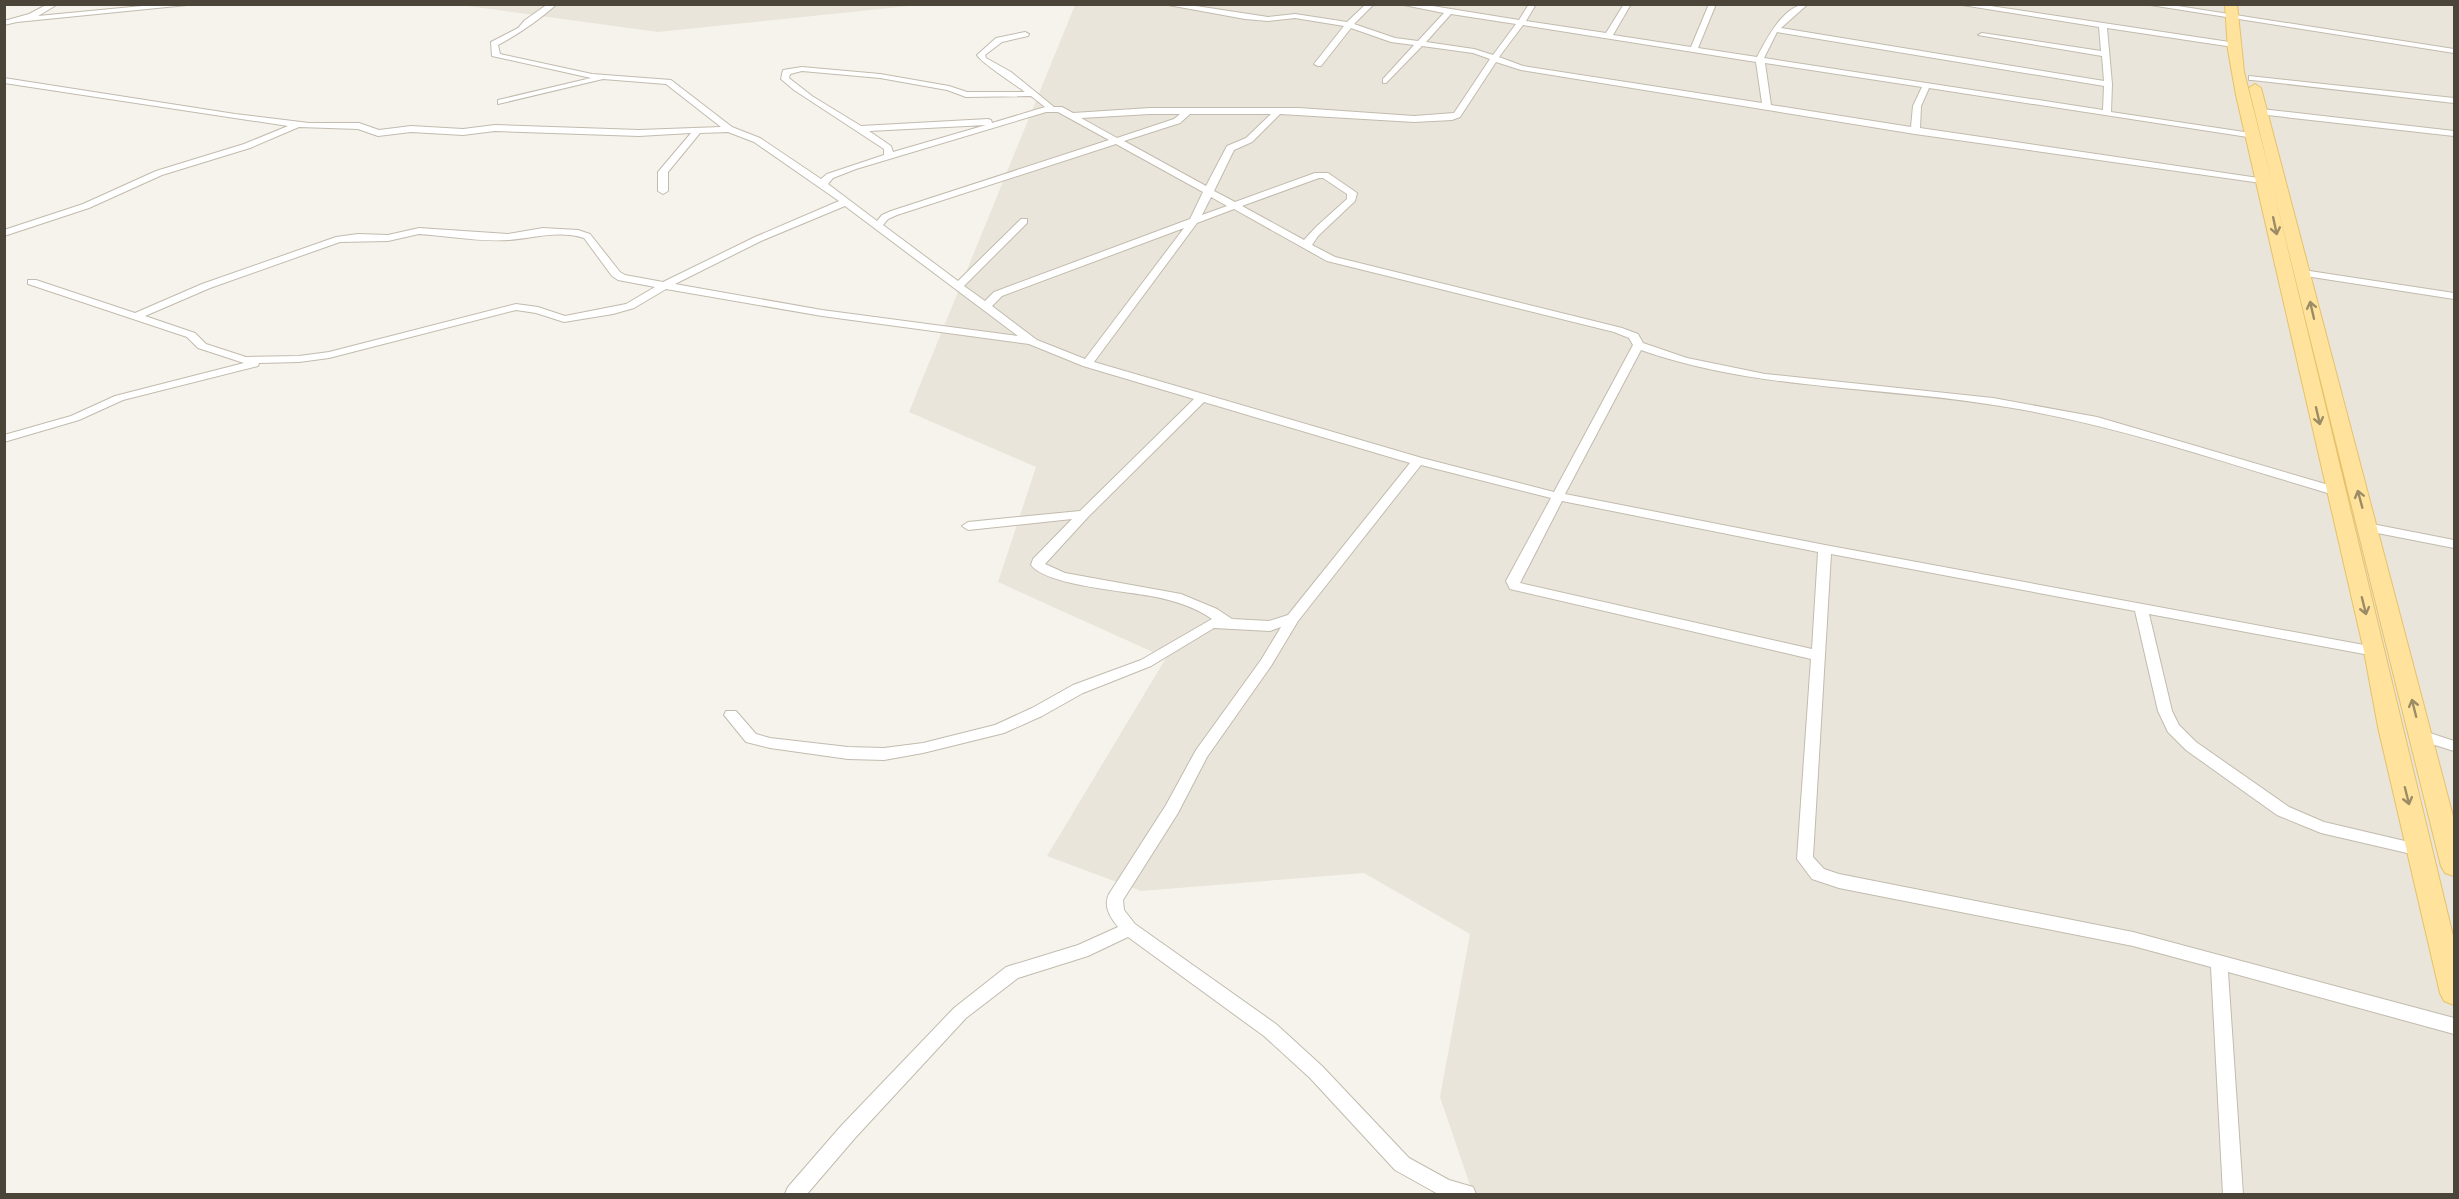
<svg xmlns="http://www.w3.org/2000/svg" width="2459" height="1199" viewBox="0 0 2459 1199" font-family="Figtree,sans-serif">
	<rect width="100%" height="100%" fill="#f6f3ec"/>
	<g fill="#eae5da">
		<polygon points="461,5 918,5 658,32"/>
		<polygon points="1075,5 2454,5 2454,1194 1473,1194 1440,1097 1470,934 1364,873 1141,891 1047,856 1166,658 998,582 1036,467 909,412"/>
	</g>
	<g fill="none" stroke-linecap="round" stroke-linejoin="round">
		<g stroke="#c2bbae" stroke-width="2">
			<g id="minor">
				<polygon points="48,4 58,4 38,16 163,4 197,4 17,22 4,25 4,21 29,14"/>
				<path d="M548 4H557C539 20 519 34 498 45L500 54 592 74 671 80 732 127 760 138 821 179 827 174 884 155V149L794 90 781 79 783 70 802 67 880 74 949 86 967 92H1025C1015 84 981 63 977 55L996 38 1025 32 1029 34 1028 36 1002 42 985 55 986 58 1011 72 1054 107H1062L1073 113 1150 108H1299L1414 116 1454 113 1490 59 1473 53 1422 46 1386 83H1383V79L1414 45 1391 42 1351 28 1321 66H1318L1314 64 1344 26 1295 18 1268 21 1245 19 1163 4H1183L1268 17 1295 14 1347 22 1366 4H1374L1354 24 1395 38 1418 41 1444 13 1399 4H1420L1519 20 1529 4H1536L1526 21 1606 33 1624 4H1631L1613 35 1691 47 1709 4H1716L1698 48 1757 57C1767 38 1784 4 1808 4L1781 28 2104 81 2102 56 1978 35 1982 33 2101 51 2099 27 1956 4H1977L2236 43 2237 45 2233 47 2107 28 2112 84 2111 112 2251 133 2254 134V138L1929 88 1921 106 1920 128 2272 180 2277 183 2275 185 1915 134 1521 70 1496 62 1460 117 1452 120 1414 122 1280 114 1252 142 1234 150 1214 191 1235 202 1315 173H1328L1357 193 1355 201 1318 236 1312 245 1335 257 1622 328 1638 334 1643 343 1687 358 1765 374 1993 398 2097 417 2339 488 2341 491 2339 494H2331C2219 461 2109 422 1994 405 1875 386 1755 390 1641 350L1565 494 1825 545 2380 648 2382 651 2380 654 2375 656 2149 614 2172 711 2179 725 2196 742 2289 807 2324 822 2426 846 2428 850 2426 854 2420 856 2321 833 2277 815 2186 750 2168 732 2158 711 2135 611 1831 554 1813 857 1824 869 1839 874 2133 932 2454 1018V1034L2228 972 2243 1194H2223L2211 967 2133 946 1839 888 1812 879 1797 859 1811 659 1510 589 1506 581 1551 498 1421 465 1298 621 1271 666 1207 757 1178 813 1123 900 1124 910 1135 924 1276 1024 1322 1066 1409 1158 1449 1180 1473 1187 1476 1194H1438L1395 1170 1310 1078 1264 1036 1128 937 1088 956 1018 978 966 1018 855 1138 807 1194H785L788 1187 841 1126 954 1008 1006 967 1078 945 1118 927C1110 917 1103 906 1109 894L1166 805 1196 750 1261 660 1281 627 1270 631 1214 628 1151 666 1083 693 1042 716 1004 733 923 753 884 760 848 759 770 748 746 742 724 715 726 711H736L756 734 770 738 848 747 884 748 923 743 995 725 1032 708 1073 685 1141 660 1212 619C1195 607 1175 601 1156 597 1128 591 1047 586 1031 565L1033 559 1072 519 968 530 962 526 968 522 1080 511 1194 399 1083 366 1029 344 822 316 666 289 634 308 613 314 564 322 536 313 516 310 329 358 299 362 259 363 258 366 123 400 79 420 4 442V435L71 416 115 396 244 363 198 348 187 337 28 284V280H36L135 313 202 284 336 237 358 234 388 235 419 228 508 234 543 228 578 230 590 234 620 272 625 275 663 282 755 237 839 201 754 142 728 132 700 133 668 172V191L663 194 658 191V172L691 133 639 136 495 131 463 135 411 132 378 136 358 129 299 127 250 148 162 175 89 208 4 236V230L83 204 156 171 244 144 288 126 4 83V78L235 114 309 123H359L379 130 411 126 463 129 495 125 639 130 721 127 666 84 603 79 498 104V100L591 78 492 56 491 42 518 28 525 20ZM1451 14 1516 24 1493 55 1474 49 1426 42ZM1523 25 1756 62 1762 103 1523 66 1499 57ZM1777 32 2104 86 2103 110 1764 58ZM1765 63 1922 87 1913 106 1911 127 1771 105ZM802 71 880 78 947 90 966 97 1031 96 1045 107 992 123 991 120 988 119 861 126 812 96 789 78 790 74ZM1046 112H1058L1109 140 891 211 882 215 877 221 828 184 833 178 856 169ZM1150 114H1180L1174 119 1117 138 1081 118ZM1190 114H1271L1246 138 1227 146 1206 186 1124 141 1180 123ZM986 125 893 152 891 146 869 131ZM1116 144 1203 192 1190 219 994 292 985 301 964 286 1027 223V219H1021L958 281 883 225 888 219 897 215ZM1319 178H1323L1347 194V199L1317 226 1304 240 1242 206ZM1211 197 1227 206 1202 215ZM845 206 1018 336 822 310 675 284 761 241ZM1234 209 1327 261 1614 332 1629 338 1633 345 1554 492 1422 458 1094 362 1197 223ZM1184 228 1085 359 1037 340 992 306 1002 296ZM419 234C448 236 480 242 509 240 534 238 558 230 584 238L612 276 618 280 655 287 626 304 565 316 538 307 516 304 329 352 299 356 246 357 206 344 195 333 145 316 210 288 340 242 388 241ZM1204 402 1410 463 1288 615 1269 621 1232 619 1217 609 1181 594 1065 573 1045 564 1088 517ZM1562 501 1818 552 1812 649 1520 583Z"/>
				<polygon points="2144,4 2165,4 2454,49 2454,53"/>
				<polygon points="2249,76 2454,98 2454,103 2252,80 2249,80"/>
				<polygon points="2261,109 2454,131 2454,136 2258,114 2258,110"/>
				<polygon points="2303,270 2454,293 2454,299 2299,275 2298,273"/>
				<polygon points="2367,523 2454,540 2454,548 2362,530 2361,527 2362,524"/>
				<polygon points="2421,730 2454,741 2454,751 2416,739 2414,735 2416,731"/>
			</g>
		</g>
		<g stroke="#e6c16a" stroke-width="2">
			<polygon id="primary" points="2225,4 2237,4 2244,72 2272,182 2249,88 2255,84 2261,88 2454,820 2454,876 2445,873 2441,866 2273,188 2454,940 2454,1005 2444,1001 2440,993 2378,727 2364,651 2236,95 2228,50"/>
		</g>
		<use href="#minor" fill="#fff" fill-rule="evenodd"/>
		<use href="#primary" fill="#ffe39c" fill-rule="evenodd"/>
	</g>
	<defs><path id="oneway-shaft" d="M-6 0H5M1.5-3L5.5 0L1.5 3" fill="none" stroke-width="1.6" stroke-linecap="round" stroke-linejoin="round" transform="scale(1.5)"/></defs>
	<g stroke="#9c8c66">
		<use href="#oneway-shaft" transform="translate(2275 226) rotate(78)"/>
		<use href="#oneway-shaft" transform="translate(2312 310) rotate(-103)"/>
		<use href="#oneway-shaft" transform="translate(2318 416) rotate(77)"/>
		<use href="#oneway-shaft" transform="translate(2360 499) rotate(-105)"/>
		<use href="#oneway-shaft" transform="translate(2364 606) rotate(76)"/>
		<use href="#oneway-shaft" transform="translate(2414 708) rotate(-104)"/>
		<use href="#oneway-shaft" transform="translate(2407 796) rotate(76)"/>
	</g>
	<rect width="2459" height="1199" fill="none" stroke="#4b4439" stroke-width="12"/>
</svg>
